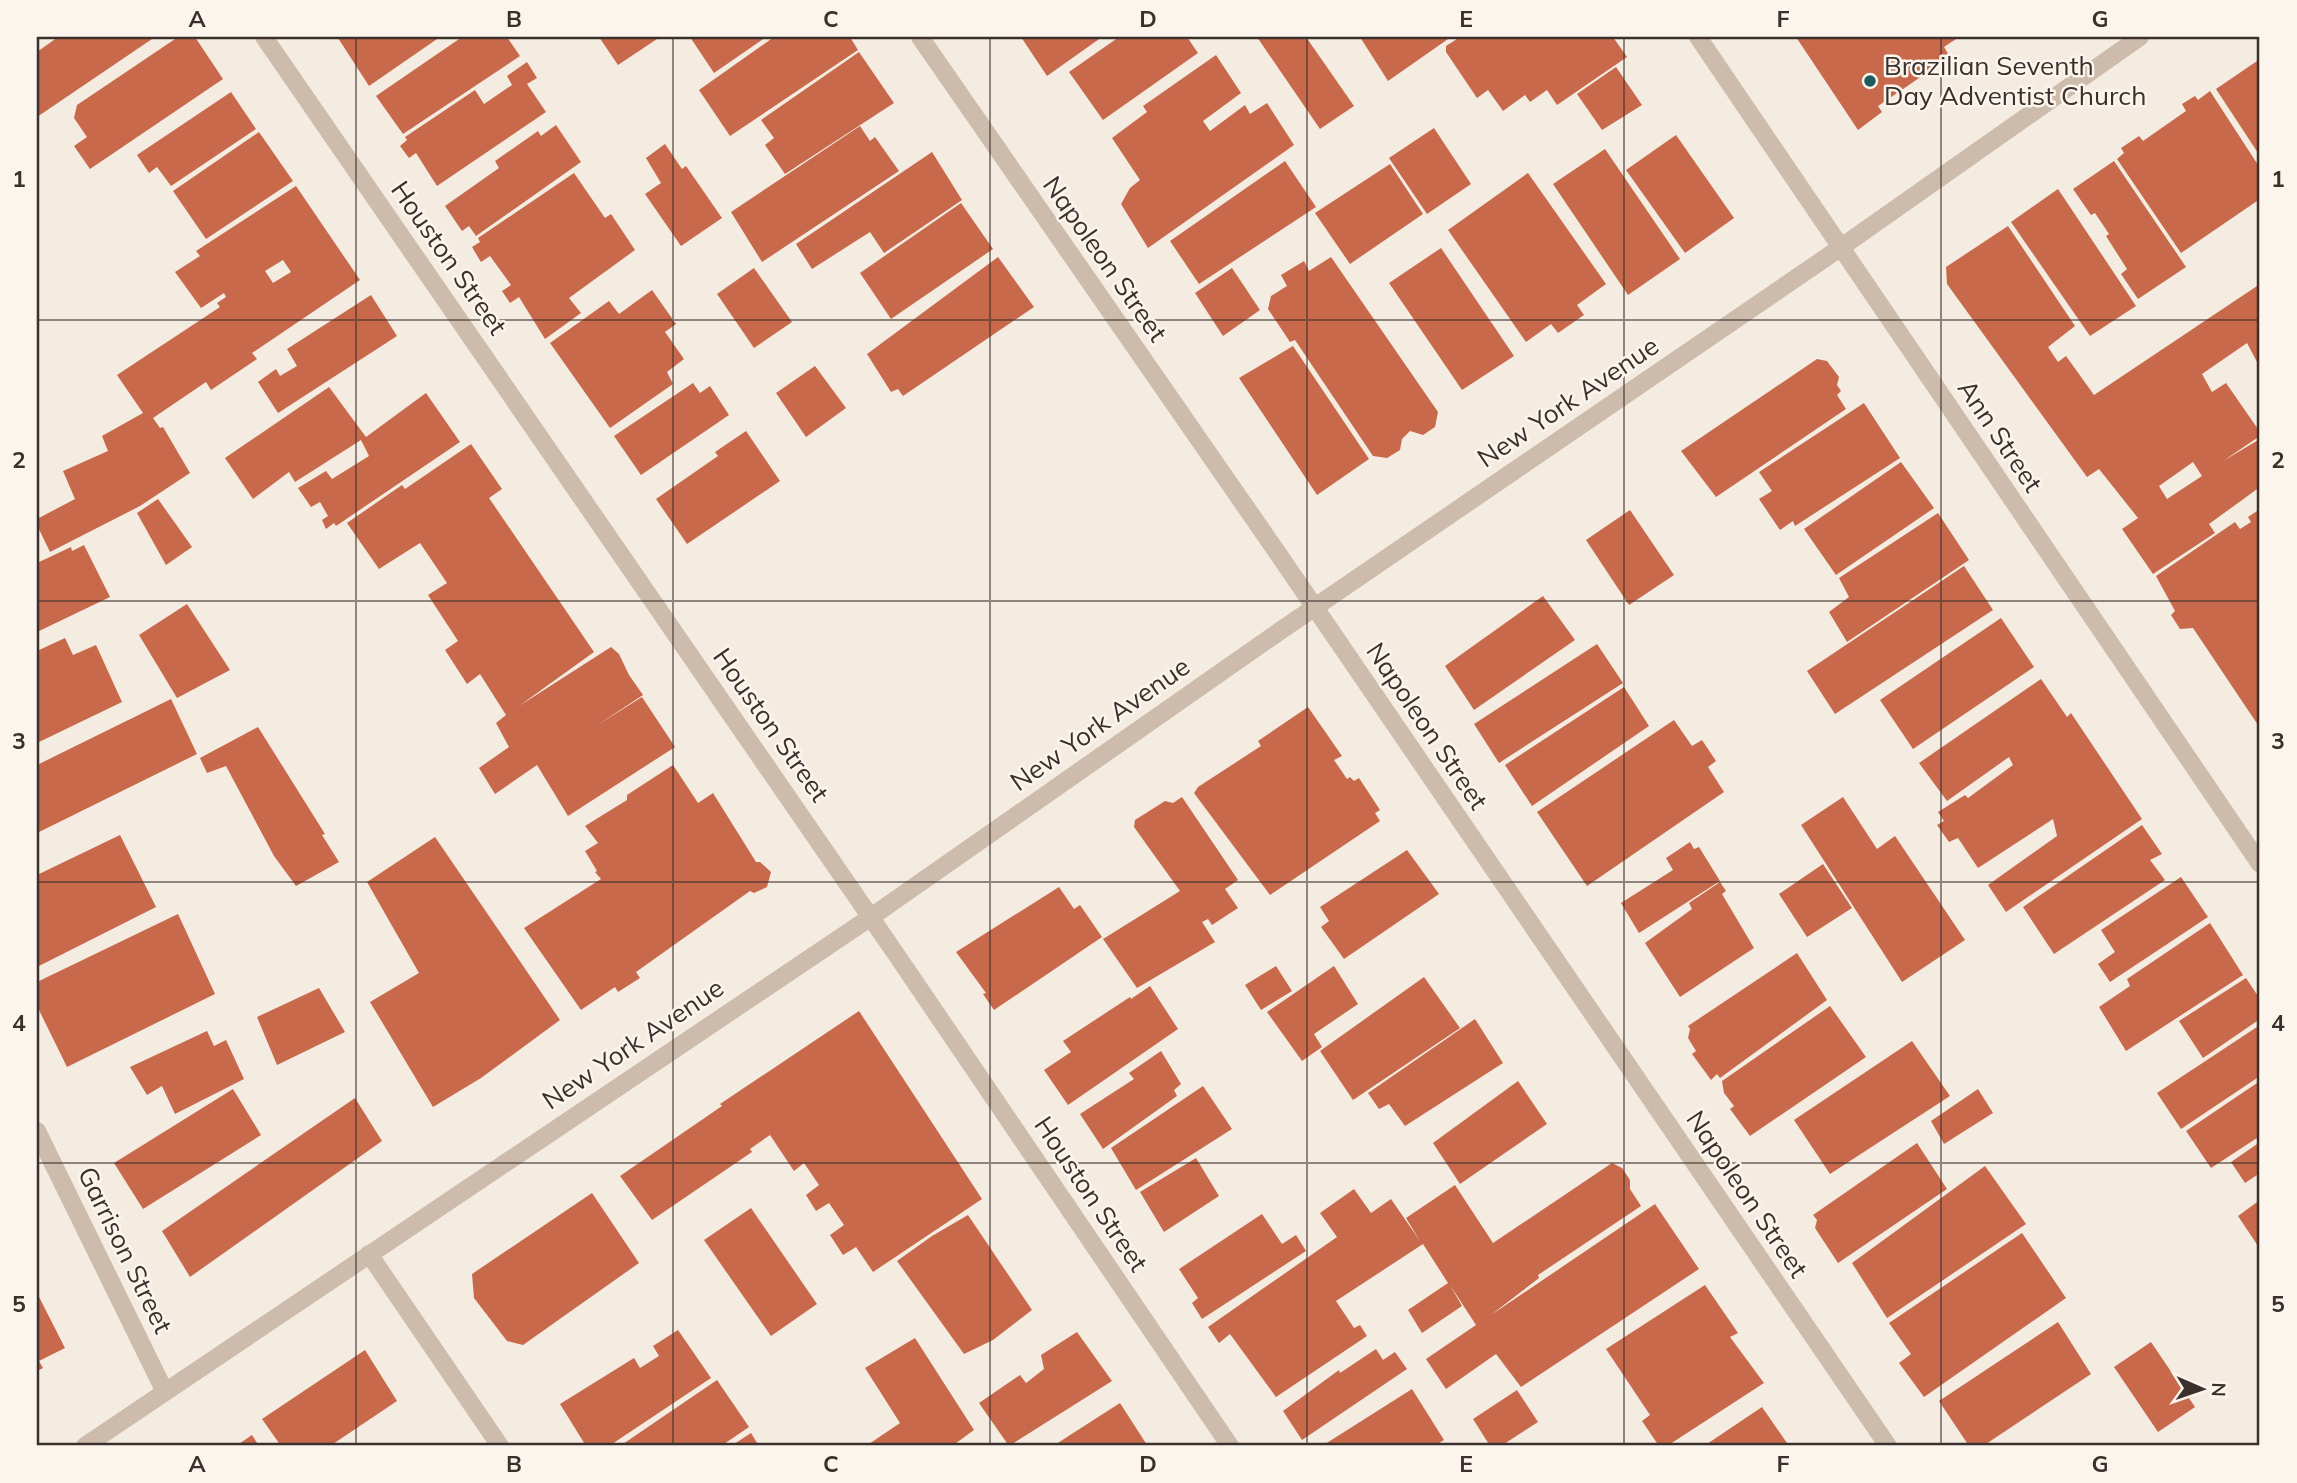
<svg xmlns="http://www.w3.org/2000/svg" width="2297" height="1483" viewBox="0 0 2297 1483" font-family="Mulish,sans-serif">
	<rect width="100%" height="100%" fill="#f4ebe1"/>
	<g fill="#c8694b" fill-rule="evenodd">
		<polygon points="58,37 155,37 37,117 37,52"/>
		<polygon points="178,37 195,37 223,79 90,169 74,146 87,137 74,118 77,105"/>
		<polygon points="340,37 440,37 369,86 338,38"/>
		<polygon points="462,37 507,37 520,56 403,134 376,96"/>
		<polygon points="599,37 660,37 618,65"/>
		<polygon points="690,37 766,37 714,73"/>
		<polygon points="774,37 850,37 858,50 730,136 699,90"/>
		<polygon points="1021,37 1102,37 1047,76"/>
		<polygon points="1119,37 1187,37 1198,53 1103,120 1069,72"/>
		<polygon points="1257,37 1306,37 1354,106 1320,129"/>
		<polygon points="1360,37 1451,37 1388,81"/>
		<polygon points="1460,37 1613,37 1627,57 1557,105 1547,90 1530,102 1525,95 1503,111 1488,90 1477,98 1446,52 1446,46"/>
		<polygon points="1796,37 1959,37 1944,47 1950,57 1878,106 1882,112 1858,130"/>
		<polygon points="859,52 894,103 785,174 765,145 774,138 761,120"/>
		<polygon points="1216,55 1241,93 1203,121 1210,131 1245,105 1250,114 1267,103 1294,145 1148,248 1121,204 1130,188 1140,180 1112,138 1147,112 1143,106"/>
		<polygon points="2260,59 2260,156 2216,89"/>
		<polygon points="527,62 537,78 527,84 546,112 437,186 416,153 409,158 400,146 407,140 405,137 475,90 484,104 512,85 507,76"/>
		<polygon points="1616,67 1642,105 1602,130 1577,94"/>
		<polygon points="2210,91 2260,168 2260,199 2181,253 2117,159 2124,153 2121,148 2139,136 2143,141 2186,111 2182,104 2195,96 2198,100"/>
		<polygon points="231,92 256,129 171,186 157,167 149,173 137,155"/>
		<polygon points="556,125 581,162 476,236 469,226 462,231 445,206 499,168 495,161 538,131 541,136"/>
		<polygon points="860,126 870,141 875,137 899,171 762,262 731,212"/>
		<polygon points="1434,128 1471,184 1427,214 1389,158"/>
		<polygon points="259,132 293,181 206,239 173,191"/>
		<polygon points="1676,135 1734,218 1685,253 1626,170"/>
		<polygon points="665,144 682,169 686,166 722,218 681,246 645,194 661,183 646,158"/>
		<polygon points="1605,149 1680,259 1628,295 1553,184"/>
		<polygon points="932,152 962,200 884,253 870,232 812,269 796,244"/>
		<polygon points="1285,161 1316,207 1199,284 1170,241"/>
		<polygon points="2114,161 2186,267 2138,299 2121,274 2127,269 2106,236 2109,234 2095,213 2091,215 2073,189"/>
		<polygon points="1390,164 1423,214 1350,264 1315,213"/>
		<polygon points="574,173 605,218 611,214 635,250 569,298 581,313 545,339 519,297 510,303 502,291 511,285 490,256 481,262 472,247 480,242 478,238"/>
		<polygon points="1528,173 1606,284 1577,305 1584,315 1558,333 1551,324 1526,342 1448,230"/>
		<path d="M296 186 360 280 252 353 257 359 211 390 206 382 153 418 160 428 163 427 190 473 140 506 50 552 37 525V519L75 499 63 471 108 451 102 436 143 413 117 375 220 307 217 303 226 297 224 293 201 308 175 272 200 256 196 251ZM283 260 291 272 273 283 265 271Z"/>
		<polygon points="2058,189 2136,306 2090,336 2011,222"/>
		<polygon points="961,203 993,249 891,319 860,273"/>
		<path d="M2008 226 2075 326 2048 347 2058 362 2066 356 2094 395 2260 284V360L2257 362 2247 343 2202 374 2212 392 2226 383 2260 432V436L2223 461 2260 439V487L2209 524 2215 533 2153 574 2122 529 2138 518 2099 469 2087 477 1947 284 1946 267ZM2193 462 2202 476 2167 499 2159 486Z"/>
		<polygon points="1441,248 1514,356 1462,390 1389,283"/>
		<polygon points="998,257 1034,307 903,396 898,389 891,392 867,354"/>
		<polygon points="1331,257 1438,412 1435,427 1423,435 1410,431 1402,439 1400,450 1387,458 1373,456 1295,340 1290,342 1268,309 1271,296 1287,286 1281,275 1304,261 1309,271"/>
		<polygon points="754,268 792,322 754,348 717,294"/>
		<polygon points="1232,268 1260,310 1223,336 1195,293"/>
		<polygon points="652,290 676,324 665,332 684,359 667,372 673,384 610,428 550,343 609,301 619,314"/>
		<polygon points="371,295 397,336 278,413 258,382 276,369 280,376 297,366 287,349"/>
		<polygon points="1293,346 1369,459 1317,495 1239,378"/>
		<polygon points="1817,359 1827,361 1839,377 1837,385 1841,391 1837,395 1846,409 1716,497 1681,451"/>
		<polygon points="815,366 846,408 806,437 776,393"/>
		<polygon points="693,383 700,393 710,386 729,415 641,475 614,436"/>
		<polygon points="329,387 366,437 426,393 460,442 336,526 334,523 326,529 322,520 328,516 320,502 311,507 298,488 326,471 332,479 369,456 361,440 295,482 289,472 253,499 225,458"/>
		<polygon points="1864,403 1900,458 1795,526 1793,521 1780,530 1759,499 1772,491 1759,472"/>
		<polygon points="746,431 780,481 687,544 656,499 718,456 715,452"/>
		<polygon points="471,444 502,489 489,498 594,652 519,706 611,647 619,654 629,675 643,695 596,726 642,697 675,747 568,816 537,765 495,794 479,768 509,747 496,723 506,715 480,674 467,684 445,650 458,641 428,595 447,583 420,543 379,569 347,523 402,485 405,489"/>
		<polygon points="1901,462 1934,508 1836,575 1804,529"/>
		<polygon points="158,499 192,547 166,565 137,513"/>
		<polygon points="2260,509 2260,728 2193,628 2180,629 2171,615 2175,611 2156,576 2235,522 2240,529 2251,522 2248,517"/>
		<polygon points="1630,510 1674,575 1629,605 1586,540"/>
		<polygon points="1938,513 1969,560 1847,642 1829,612 1849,597 1839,578"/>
		<polygon points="84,545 110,597 37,632 37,563 71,547 72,551"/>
		<polygon points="1964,566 1993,610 1835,714 1807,671"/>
		<polygon points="1543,596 1575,640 1474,710 1445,666"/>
		<polygon points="187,604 230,670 177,698 139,635"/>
		<polygon points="2001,618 2034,667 1913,749 1880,700"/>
		<polygon points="65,638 73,655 96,645 122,702 37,743 37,651"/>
		<polygon points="1597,644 1623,683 1499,763 1474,724"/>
		<polygon points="2041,679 2067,717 2071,713 2142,819 2006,912 1988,885 2057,836 2053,819 1978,868 1958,838 1949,842 1937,825 1944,821 1938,812 1965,795 1968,798 2013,765 2009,757 1947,801 1919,763"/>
		<polygon points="1624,687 1649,726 1532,806 1505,765"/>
		<polygon points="171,699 197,754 37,833 37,765"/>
		<polygon points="1308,707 1342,756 1334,760 1347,779 1350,777 1354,781 1359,778 1380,810 1375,813 1380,821 1270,895 1194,793 1198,787 1261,746 1258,741"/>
		<polygon points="1674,720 1692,746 1702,740 1716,761 1708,767 1724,792 1587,886 1537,812"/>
		<polygon points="258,727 325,834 322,835 339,862 296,886 274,856 226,766 207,773 200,758"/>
		<polygon points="673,765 698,803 713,793 756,862 760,862 771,872 767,887 754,893 750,891 636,972 640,978 618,992 615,987 581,1010 524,928 601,879 595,872 597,871 585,851 598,843 585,826 627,800 627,795"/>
		<polygon points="1182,797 1238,880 1225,889 1238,908 1212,925 1208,919 1202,922 1215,942 1137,988 1103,939 1180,891 1134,827 1135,820 1165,801 1173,803"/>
		<polygon points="1843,797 1877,849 1895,836 1965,940 1902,982 1801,825"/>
		<polygon points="2142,825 2162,854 2150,860 2165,880 2054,954 2023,907"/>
		<polygon points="120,835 156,907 37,967 37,875"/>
		<polygon points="435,837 560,1020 481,1078 433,1107 370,1002 419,973 367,882"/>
		<polygon points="1690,842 1694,849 1699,847 1720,881 1639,933 1621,903 1673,870 1666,858"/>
		<polygon points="1407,850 1439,894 1344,959 1321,927 1329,921 1320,907"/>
		<polygon points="1823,864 1852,908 1807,937 1779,894"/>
		<polygon points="2181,877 2208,917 2110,982 2098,964 2115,952 2101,930"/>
		<polygon points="1720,882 1726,891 1722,894 1754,948 1680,997 1645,943 1692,909 1689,903"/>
		<polygon points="1059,887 1074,909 1080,905 1102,937 994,1010 983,994 986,993 956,952"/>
		<polygon points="178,914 215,994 67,1067 37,1006 37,982"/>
		<polygon points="2210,923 2243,975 2126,1051 2099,1007 2130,986 2127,979"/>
		<polygon points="1797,953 1827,1000 1720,1078 1717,1074 1711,1080 1692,1054 1696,1051 1688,1038 1690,1029 1688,1026"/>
		<polygon points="1276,966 1292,991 1261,1010 1245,985"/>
		<polygon points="1334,966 1358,1004 1314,1034 1322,1047 1302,1061 1267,1012"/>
		<polygon points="1424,977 1460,1028 1353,1100 1320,1051"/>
		<polygon points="2246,978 2260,999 2260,1019 2203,1058 2179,1021"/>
		<polygon points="1150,986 1178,1029 1068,1105 1044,1070 1071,1052 1063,1041 1130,997 1131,999"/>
		<polygon points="319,988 345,1032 277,1065 257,1017"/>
		<polygon points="1830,1006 1866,1057 1750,1136 1730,1109 1734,1106 1724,1093 1722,1081"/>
		<polygon points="859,1011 982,1199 873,1272 856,1247 843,1255 830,1235 844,1225 829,1203 816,1211 806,1195 819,1185 804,1163 794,1171 770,1135 750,1149 752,1152 652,1220 620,1176 722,1106 720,1104"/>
		<polygon points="1475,1019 1503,1063 1405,1126 1389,1104 1379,1109 1368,1093"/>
		<polygon points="2260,1025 2260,1076 2181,1129 2157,1093"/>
		<polygon points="207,1031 214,1046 226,1040 244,1079 175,1114 162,1086 147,1095 130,1067"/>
		<polygon points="1912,1041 1950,1096 1830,1174 1794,1120"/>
		<polygon points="1161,1051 1181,1084 1174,1090 1177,1096 1103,1149 1080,1114 1134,1079 1129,1073"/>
		<polygon points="1518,1081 1547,1124 1460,1184 1433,1143"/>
		<polygon points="2260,1081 2260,1136 2211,1168 2186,1131"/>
		<polygon points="1203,1086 1232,1129 1136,1190 1111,1148"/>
		<polygon points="233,1089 261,1135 143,1209 114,1163"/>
		<polygon points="1978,1089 1993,1113 1944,1144 1931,1121"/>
		<polygon points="355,1098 382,1141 190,1277 162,1231"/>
		<polygon points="2260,1142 2260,1173 2245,1183 2231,1162"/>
		<polygon points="1917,1143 1947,1189 1838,1263 1815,1228 1817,1220 1813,1215"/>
		<polygon points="1196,1158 1219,1196 1164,1232 1140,1192"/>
		<polygon points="1612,1163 1622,1168 1630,1180 1630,1189 1641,1206 1538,1275 1539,1278 1491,1315 1655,1204 1699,1269 1521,1387 1496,1354 1446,1389 1426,1359 1476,1325 1450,1285 1462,1306 1422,1333 1408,1310 1448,1283 1423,1244 1336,1301 1354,1328 1360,1325 1367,1336 1276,1397 1230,1334 1219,1343 1208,1327 1337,1237 1320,1213 1354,1189 1371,1213 1391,1199 1420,1241 1406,1218 1455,1185 1493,1243"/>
		<polygon points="1985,1166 2026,1224 1887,1318 1852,1263"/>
		<polygon points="592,1193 639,1263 523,1345 507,1341 474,1298 472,1274"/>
		<polygon points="2260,1200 2260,1249 2238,1216"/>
		<polygon points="751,1208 817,1304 771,1336 704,1240"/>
		<polygon points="1262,1214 1282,1244 1296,1235 1306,1251 1202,1319 1192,1303 1198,1298 1179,1269"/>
		<polygon points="968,1215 1032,1310 993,1340 964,1354 897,1261 932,1236"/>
		<polygon points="2022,1233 2066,1298 1924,1397 1899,1363 1911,1354 1889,1323"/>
		<polygon points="1705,1285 1738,1333 1730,1337 1764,1383 1667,1446 1659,1446 1642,1421 1650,1415 1606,1349"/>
		<polygon points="37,1293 65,1348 39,1361 43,1368 37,1371"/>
		<polygon points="2058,1322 2091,1374 1983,1446 1969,1446 1939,1401"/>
		<polygon points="678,1330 711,1378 609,1446 586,1446 560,1404 634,1358 640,1368 659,1356 653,1346"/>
		<polygon points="1077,1332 1112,1381 1009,1446 979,1403 1020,1375 1026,1383 1044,1369 1041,1355"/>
		<polygon points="915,1338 974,1430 952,1446 866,1446 900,1423 865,1368"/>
		<polygon points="2151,1342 2195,1407 2158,1432 2114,1367"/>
		<polygon points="1376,1349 1383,1360 1395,1352 1407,1369 1302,1440 1283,1411 1339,1370 1340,1373"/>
		<polygon points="365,1350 397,1401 330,1446 281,1446 262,1419"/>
		<polygon points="717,1380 749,1427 721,1446 620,1446"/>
		<polygon points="1412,1389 1444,1440 1434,1446 1322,1446"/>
		<polygon points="1517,1390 1538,1422 1501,1446 1490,1446 1473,1419"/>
		<polygon points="1120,1403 1147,1445 1145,1446 1053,1446"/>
		<polygon points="1762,1407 1789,1446 1704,1446"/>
		<polygon points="751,1433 759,1446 731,1446"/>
		<polygon points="252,1435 259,1446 236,1446"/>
	</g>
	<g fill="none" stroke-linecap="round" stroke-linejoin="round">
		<g stroke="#cdbbac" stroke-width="18">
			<polyline points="264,37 898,957 1230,1446"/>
			<polyline points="920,37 1279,555 1888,1446"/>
			<polyline points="1698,37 2260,864"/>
			<polyline points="37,1131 165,1392"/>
			<polyline points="369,1254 500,1446"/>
			<polyline points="85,1446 871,917 1280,631 1840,248 2140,37"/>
		</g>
	</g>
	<path fill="none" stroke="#3b302b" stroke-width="2" stroke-opacity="0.55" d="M356 37V1446M673 37V1446M990 37V1446M1307 37V1446M1624 37V1446M1941 37V1446M37 320H2260M37 601H2260M37 882H2260M37 1163H2260"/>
	<circle fill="#1f5a5e" stroke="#fbf5ee" stroke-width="2.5" cx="1870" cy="81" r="7"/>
	<g text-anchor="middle" stroke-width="5" stroke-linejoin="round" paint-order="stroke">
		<g font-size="26" fill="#3b302b" stroke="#fbf5ee" text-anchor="start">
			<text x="1884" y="75">Brazilian Seventh<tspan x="1884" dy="30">Day Adventist Church</tspan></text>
		</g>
		<g font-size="26" fill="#3b302b" stroke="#fbf5ee">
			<text transform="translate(449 258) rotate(55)" y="9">Houston Street</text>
			<text transform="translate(1105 259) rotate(55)" y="9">Napoleon Street</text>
			<text transform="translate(1568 402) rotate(-34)" y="9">New York Avenue</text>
			<text transform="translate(2000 436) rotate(56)" y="9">Ann Street</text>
			<text transform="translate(1100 724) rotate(-35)" y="9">New York Avenue</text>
			<text transform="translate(771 725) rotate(55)" y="9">Houston Street</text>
			<text transform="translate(1427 726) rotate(56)" y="9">Napoleon Street</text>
			<text transform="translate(633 1044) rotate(-34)" y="9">New York Avenue</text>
			<text transform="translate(1091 1194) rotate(56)" y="9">Houston Street</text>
			<text transform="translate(1747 1194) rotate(56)" y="9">Napoleon Street</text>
			<text transform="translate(125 1250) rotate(64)" y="9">Garrison Street</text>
		</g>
	</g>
	<rect width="2297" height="1483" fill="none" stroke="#fbf5ee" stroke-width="77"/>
	<g transform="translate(2202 1389) rotate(92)" stroke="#fbf5ee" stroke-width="5" paint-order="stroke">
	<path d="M0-5L12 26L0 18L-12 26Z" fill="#3b302b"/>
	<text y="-10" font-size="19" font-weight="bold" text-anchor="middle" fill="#3b302b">N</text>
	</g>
	<rect x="38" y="38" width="2220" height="1406" fill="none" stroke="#3b302b" stroke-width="2.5"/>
	<g font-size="23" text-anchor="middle" font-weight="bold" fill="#3b302b">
		<text x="197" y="27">A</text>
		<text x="514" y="27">B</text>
		<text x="831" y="27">C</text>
		<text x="1148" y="27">D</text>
		<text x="1466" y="27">E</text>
		<text x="1783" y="27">F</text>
		<text x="2100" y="27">G</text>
		<text x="19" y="187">1</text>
		<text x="2278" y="187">1</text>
		<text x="19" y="468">2</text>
		<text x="2278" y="468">2</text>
		<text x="19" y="749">3</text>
		<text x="2278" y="749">3</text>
		<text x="19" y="1031">4</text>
		<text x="2278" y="1031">4</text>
		<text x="19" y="1312">5</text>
		<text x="2278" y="1312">5</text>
		<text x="197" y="1472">A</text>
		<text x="514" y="1472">B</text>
		<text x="831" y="1472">C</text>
		<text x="1148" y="1472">D</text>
		<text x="1466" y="1472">E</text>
		<text x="1783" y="1472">F</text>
		<text x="2100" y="1472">G</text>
	</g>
</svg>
